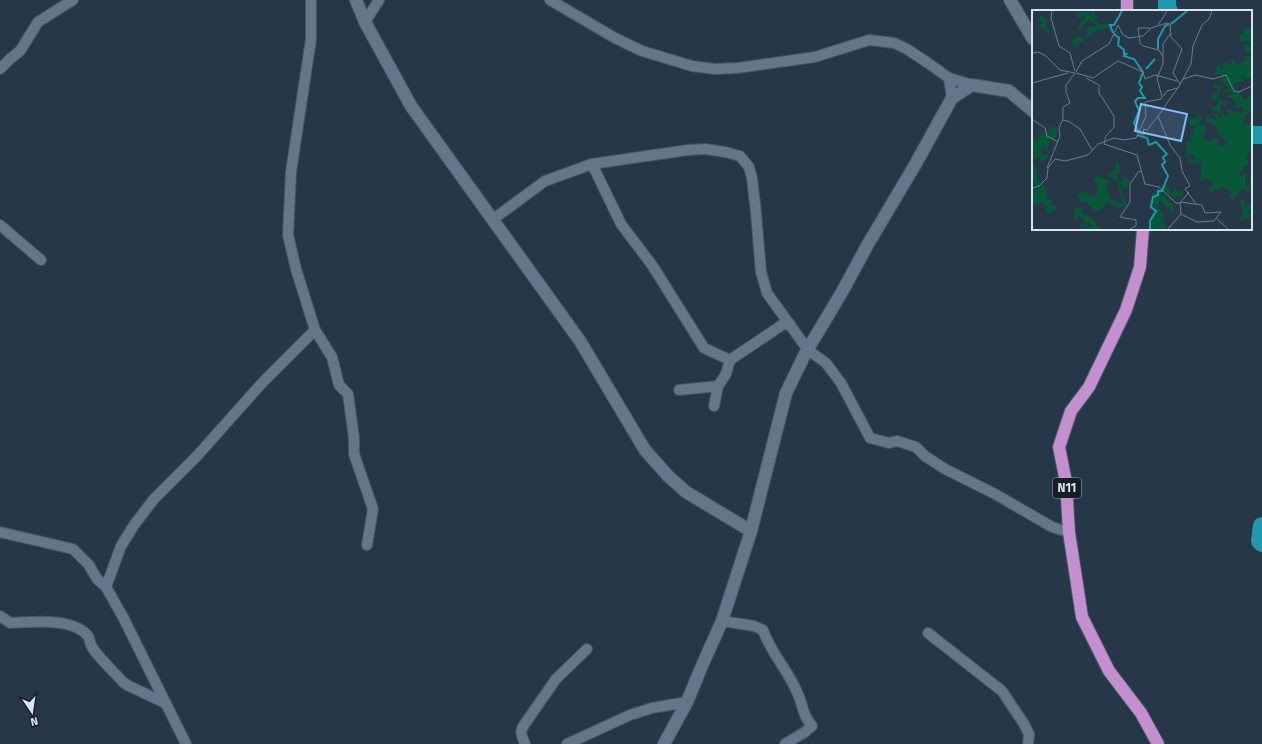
<svg xmlns="http://www.w3.org/2000/svg" width="1262" height="744" viewBox="0 0 1262 744" font-family="'Fira Sans',sans-serif">
	<rect width="100%" height="100%" fill="#263848"/>
	<g fill="none" stroke-linecap="round" stroke-linejoin="round">
		<g stroke="#2198ad" stroke-width="18">
			<polyline points="1167,0 1167,8 1169,11"/>
			<polyline points="1251,135 1262,135"/>
			<polyline points="1262,526 1260,541 1262,543"/>
		</g>
		<g stroke="#475664" stroke-width="12">
			<g id="street">
				<polyline points="311,0 311,39 291,172 288,235 296,269 315,330 332,357 339,385 348,394 354,438 354,454 373,509 367,545"/>
				<polyline points="550,0 615,38 642,51 692,66 715,69 737,68 815,57 869,40 894,43 907,49 928,63 949,78 952,98"/>
				<polyline points="365,22 379,0"/>
				<polyline points="0,69 10,59 20,51 38,22 73,0"/>
				<polyline points="949,78 972,85"/>
				<polyline points="592,164 621,224 652,265 704,348 730,360 782,325 790,324"/>
				<polyline points="492,220 545,181 592,164 688,150 705,149 725,152 740,156 749,167 752,178 756,213 761,272 767,293 808,350 826,363 841,383 870,438 889,443 897,441 916,447 925,456 945,469 995,494 1052,527 1069,532"/>
				<polyline points="0,225 41,260"/>
				<polyline points="679,390 718,386"/>
				<polyline points="714,406 718,386 726,374 730,360"/>
				<polyline points="0,532 73,549 89,565 97,579 106,587 123,617 186,744"/>
				<polyline points="106,587 121,546 134,525 154,499 197,456 263,382 315,330"/>
				<path d="M0 616 10 623C31 622 73 617 88 636 90 639 90 644 92 647 97 656 116 674 123 682L127 685 165 703"/>
				<path d="M722 621 754 626 763 630C770 652 788 670 797 692 804 706 801 713 812 726L805 732 785 744"/>
				<polyline points="928,633 1002,691 1024,724 1029,734 1028,744"/>
				<path d="M525 744C522 736 519 733 524 725L556 679 587 649"/>
				<polyline points="567,744 630,715 652,708 687,702"/>
			</g>
		</g>
		<g stroke="#475664" stroke-width="14">
			<g id="secondary">
				<polyline points="356,0 365,22 411,106 580,341 645,450 668,476 686,492 751,531 722,621 701,668 687,702 664,744"/>
				<polyline points="1010,0 1033,39"/>
				<polyline points="751,531 786,393 805,354 842,292 868,244 915,165 952,98 972,85 1009,91 1033,111"/>
			</g>
		</g>
		<g stroke="#475664" stroke-width="14">
			<g id="highway">
				<polyline points="1127,0 1127,11"/>
				<polyline points="1143,229 1140,267 1126,310 1089,387 1071,411 1059,447 1066,482 1069,532 1082,617 1109,671 1141,713 1158,744"/>
			</g>
		</g>
		<use href="#street" stroke="#637788" stroke-width="10"/>
		<use href="#secondary" stroke="#637788" stroke-width="12"/>
		<use href="#highway" stroke="#c38fce" stroke-width="12"/>
	</g>
	<g text-anchor="middle" stroke-width="4" stroke-linejoin="round" paint-order="stroke">
		<rect fill="#171f26" stroke="#9fa9b2" stroke-width="1" x="1053" y="478" width="28" height="20" rx="3"/>
		<g font-size="12" font-weight="bold" fill="#d9e4ee">
			<text x="1067" y="492">N11</text>
		</g>
	</g>
	<g transform="translate(1032 10)">
		<rect width="220" height="220" fill="#263848"/>
		<path d="M60 1H63L62 5 67 6 65 9 61 7 63 11 68 15 77 14 81 21 76 18 65 20 49 32 44 33 47 36 43 39 44 36 39 33 41 27V30L47 26 51 29 56 24 55 18 66 16 57 10 49 16 51 18 44 20 53 8 50 6 48 10 44 3 54 2 59 5ZM9 6 16 9 14 15 18 24 6 15 11 14 5 10ZM216 16 220 18V42H213L212 36 215 33 218 37V31H208L207 27ZM216 44 218 48 220 45V70L217 68 214 70 210 62 212 71 204 72 201 76 203 80H207L211 89 214 90 220 85V99L210 111 213 116 220 110V136L214 148 218 155 211 156 212 159 206 164 210 166 214 163 213 176 218 174V165H220L218 171 220 170V178L218 176 216 184 213 178 208 179 205 186 199 190 197 186 200 182 191 177 178 183 177 177H180L181 172 174 169 169 171V153L154 152 159 149 164 151 161 144 156 145 158 149 155 148 154 132 160 130 158 124 162 123 160 121 164 116H158L157 109 166 107 167 101 168 107 171 108 166 115 173 116 176 120 173 118V125L168 123 170 128 179 132 184 127 187 135 192 136 194 134 190 125H186L184 116 174 111V108L179 103 177 110 180 108 185 111 184 106H181L184 103 189 108 192 103 194 107 197 104 193 100H199L201 106V102L205 101 209 105 211 101 209 96 205 98H203L202 95 206 97 207 91 205 95 200 88 194 87V85L199 86V82H189L199 78 197 75 193 76 189 68 190 64H183V59L188 53V59L192 58 191 54 196 52 197 57 200 48 205 55 214 51 212 48ZM184 69 183 75H188V82L183 90 186 91 187 87 191 92 194 91 193 89 195 91 193 99V92L189 93 188 102 181 101V96L184 97 188 91 179 90 183 83H186L185 78H181ZM21 116 22 118 26 116 24 127 21 130 18 126 16 138 13 140 12 134 8 140 9 144 17 146 9 152 8 147 0 149V130L10 128 5 126 9 125 8 121 16 125 17 119ZM0 152 5 159 4 166 7 169 8 178 10 174 13 177 16 190 20 189V194L23 196V200L16 204 13 202 16 195 12 196 11 192 0 196V178L6 176 0 172ZM84 152 88 155 87 163 81 165 86 166 87 173 92 170 90 166 98 171 94 179 88 175 90 186 95 193 94 196 82 197 78 193 71 192 74 194 72 198 63 201 53 191H48L46 183 52 182 62 187 65 184 64 178 66 175 61 168 66 166 78 171 74 178 79 190 91 194 84 168 82 170 81 167H77V164L84 159ZM134 175 141 183 142 178 145 182 150 181 151 185 142 187 134 182 128 183 141 194 142 204 128 190 125 195 133 208 128 207 135 216 133 219H118L123 198 119 190 121 182ZM208 190H212L214 196 220 195 216 202 218 209H204L212 206ZM50 198V204L58 206 64 213V217L67 216V219H57V217L62 216 56 211 55 219 51 215V219L49 216 53 211 48 206 42 210V199Z" fill="#075838"/>
		<path fill="none" stroke="#2198ad" stroke-width="2" d="M139 14 155 1M81 23 78 15H82L90 1M82 24 87 28 86 35 92 40V44H94L92 46 102 49 111 62M126 39V29L133 16 137 14M114 59 123 49M106 121 102 113 107 101 103 91 106 88H113L108 81 110 77 107 73 111 62M105 125 115 128 117 135 124 132 135 144 131 147 133 152 130 155 136 166 130 181H126V185L121 187 119 197 124 201 118 211V219"/>
		<path fill="none" stroke="#6e7d8a" stroke-width="1" d="M20 1 19 8 27 36 38 43 43 61M126 15 135 1M118 18H106L108 33 111 36 127 40 131 47M0 43 6 42 14 46 28 60 43 63M44 62 50 51 77 34 86 15 91 25 97 28 111 26 119 18 135 13 138 14 139 27 150 39 141 63 148 74M44 63 61 68 86 51 111 62 113 69 123 65 145 71M54 68 67 75V83L82 106V117L74 126 72 134 105 145 113 174 127 177 144 193H148L157 182M151 69 164 65 181 69 194 65 202 81 207 82 220 76M0 73 36 63M145 79 126 106 138 135 148 148 150 161 158 176 153 179 164 194M130 87 125 68 131 54V34L138 24M0 109 13 118 15 126 26 132M30 110 36 111 48 119 60 140M107 123 112 125 111 119 115 120 126 106M15 158 28 126 27 118 31 109V97L38 93 34 82V75L43 63M0 178 7 176 15 168 16 158 23 149 33 151 56 145 66 134 82 128 92 130 104 128 114 106 113 92 129 89 135 81 146 78 159 54 161 36 170 15 177 9 180 1M148 193 149 204 165 212 182 211 189 202 173 203 170 195 148 192M185 209 196 219M98 219 104 216V210L88 207 98 192V174L107 161 110 162M136 219 149 204"/>
		<path fill="#84bcfb" fill-opacity="0.15" stroke="#84bcfb" stroke-width="2" d="M109 94 155 104 149 131 103 121Z"/>
		<rect width="220" height="220" fill="none" stroke="#d9e4ee" stroke-width="2"/>
	</g>
	<g transform="translate(32 712) rotate(167)" stroke="#171f26" stroke-width="3" paint-order="stroke">
	<path d="M0-3L7 15L0 10L-7 15Z" fill="#d9e4ee"/>
	<text y="-6" font-size="11" font-weight="bold" text-anchor="middle" fill="#d9e4ee">N</text>
	</g>
</svg>
